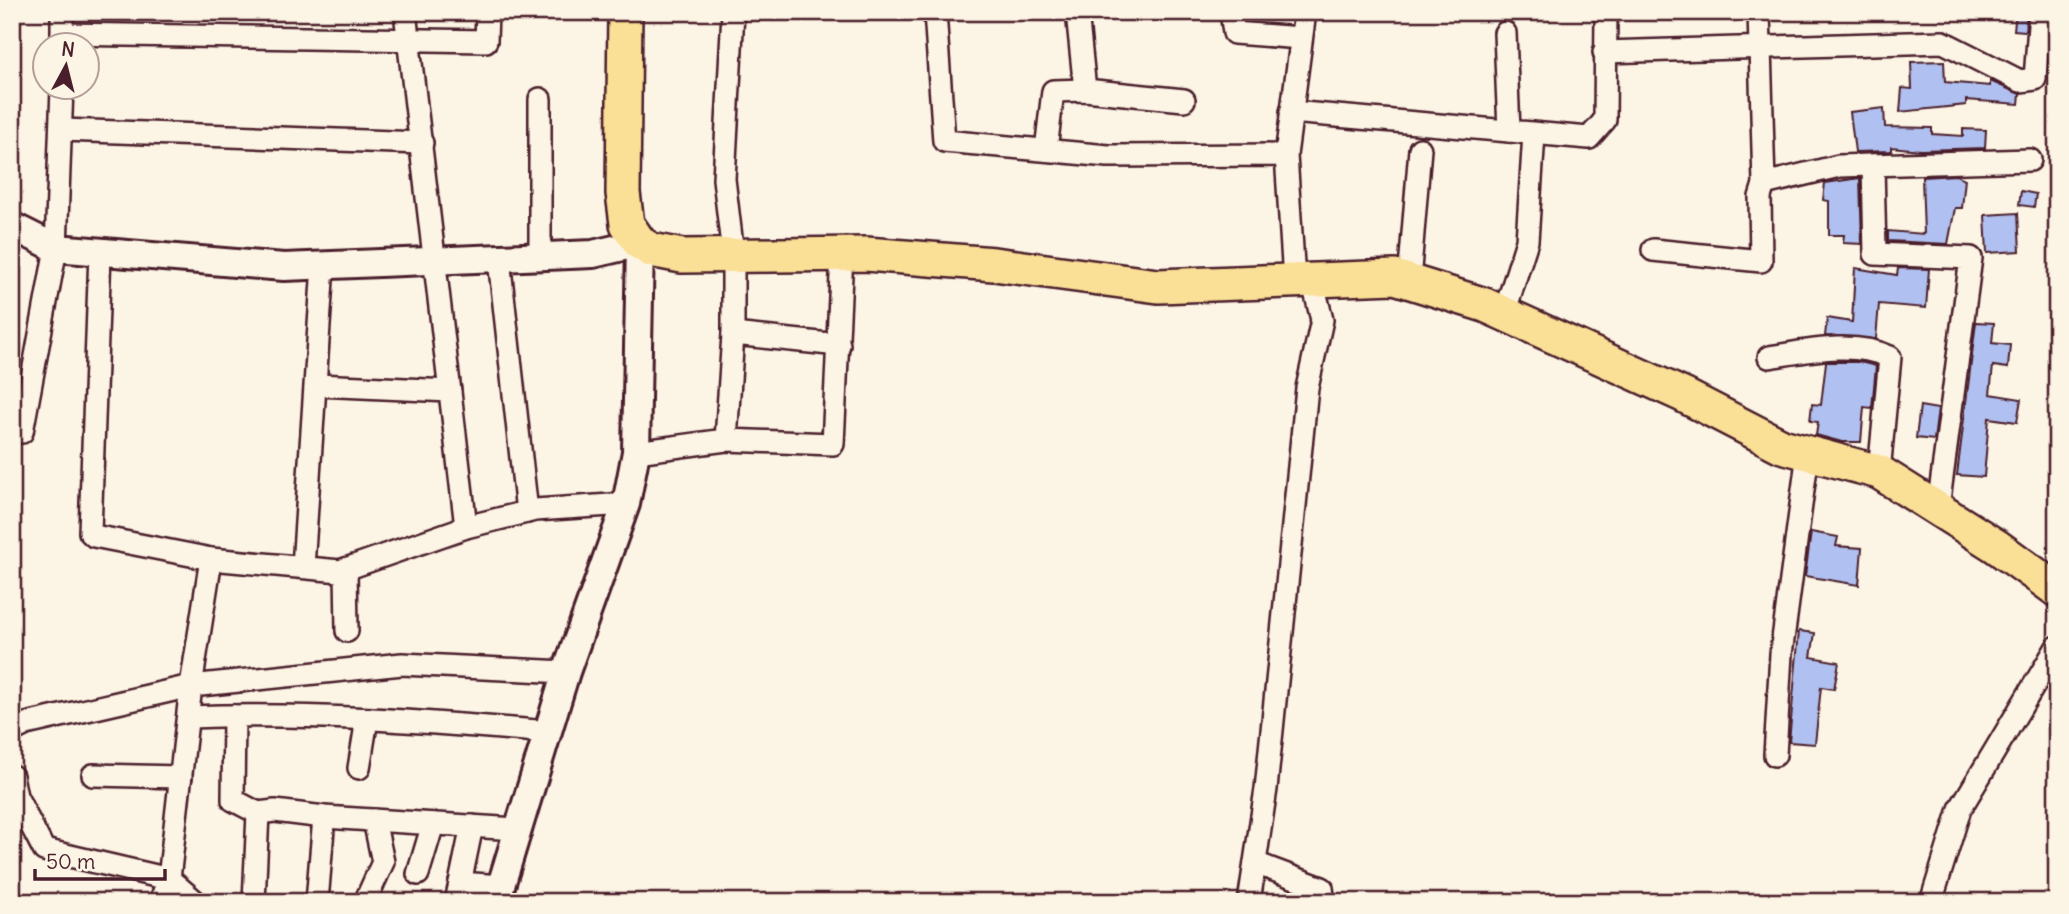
<svg xmlns="http://www.w3.org/2000/svg" width="2069" height="914" viewBox="0 0 2069 914" font-family="Delius,sans-serif">
	<rect width="100%" height="100%" fill="#fcf5e5"/>
	<filter id="ink" filterUnits="userSpaceOnUse"><feTurbulence type="fractalNoise" baseFrequency=".0143" numOctaves="2"/><feDisplacementMap in="SourceGraphic" scale="14" xChannelSelector="R" yChannelSelector="G"/><feConvolveMatrix kernelMatrix="1 2 1 2 8 2 1 2 1" color-interpolation-filters="sRGB"/></filter>
	<g filter="url(#ink)">
		<g fill="#b0c0f0" stroke="#4a1f2b" stroke-width="2">
			<polygon points="2016,12 2027,12 2025,31 2014,30"/>
			<polygon points="1944,61 1945,82 1990,86 1990,81 2020,94 2019,104 1966,100 1966,105 1900,112 1902,88 1912,89 1911,62"/>
			<polygon points="1884,108 1885,127 1932,128 1932,134 1963,136 1963,129 1986,130 1985,148 1921,150 1891,147 1891,151 1855,152 1850,112"/>
			<polygon points="1956,175 1965,179 1962,208 1955,208 1948,244 1888,241 1888,231 1924,234 1922,177"/>
			<polygon points="1860,178 1862,244 1843,243 1844,235 1829,235 1829,201 1823,200 1825,183"/>
			<polygon points="2021,191 2036,194 2034,207 2019,205"/>
			<polygon points="2018,213 2020,251 1987,253 1985,215"/>
			<polygon points="1855,268 1897,275 1898,268 1929,269 1926,308 1879,304 1876,339 1825,336 1827,318 1852,322"/>
			<polygon points="1976,322 1994,323 1992,343 2010,345 2008,368 1993,366 1990,394 2021,399 2017,422 1989,418 1984,477 1957,475"/>
			<polygon points="1826,362 1860,362 1876,366 1872,408 1864,407 1861,442 1842,442 1816,435 1818,422 1810,421 1812,404 1821,405"/>
			<polygon points="1920,406 1938,409 1934,440 1916,438"/>
			<polygon points="1811,532 1838,537 1836,546 1862,548 1859,585 1805,576"/>
			<polygon points="1799,631 1815,633 1811,657 1839,662 1834,689 1821,687 1815,744 1789,742"/>
		</g>
		<g fill="none" stroke-linecap="round" stroke-linejoin="round">
			<g stroke="#4a1f2b" stroke-width="26">
				<g id="minor">
					<polyline points="405,12 466,527"/>
					<polyline points="935,12 944,141 1108,156 1286,155 1294,280"/>
					<polyline points="1077,12 1085,90"/>
					<polyline points="1231,12 1234,33 1301,38"/>
					<polyline points="1505,33 1509,131"/>
					<polyline points="62,34 486,41 487,12"/>
					<polyline points="62,46 62,12"/>
					<polyline points="1604,52 1943,42 2020,81 2035,79 2040,12"/>
					<polyline points="540,99 540,257"/>
					<polyline points="1291,112 1589,138 1605,120 1606,12"/>
					<polyline points="62,130 422,143"/>
					<polyline points="1046,150 1053,91 1085,90 1184,100"/>
					<polyline points="1286,155 1305,12"/>
					<polyline points="1873,165 1875,254 1971,258 1938,508"/>
					<polyline points="1764,184 1839,166 2030,160"/>
					<polyline points="1653,250 1761,261 1760,197 1764,184 1759,12"/>
					<polyline points="100,252 90,532 94,536 211,559 340,571 466,527 535,510 626,504"/>
					<polyline points="499,259 527,512"/>
					<polyline points="1409,281 1420,149"/>
					<polyline points="1504,314 1527,241 1534,134"/>
					<polyline points="733,334 839,345"/>
					<path d="M1769 357C1807 351 1854 340 1890 357L1879 472"/>
					<polyline points="317,385 450,391"/>
					<polyline points="22,432 56,248 62,88"/>
					<polyline points="726,440 733,334 733,254 724,179 733,12"/>
					<polyline points="636,452 726,440 833,444 842,254"/>
					<polyline points="303,567 323,265"/>
					<polyline points="346,569 347,631"/>
					<polyline points="234,716 233,800 258,813"/>
					<path d="M188 717C309 712 428 722 548 732"/>
					<polyline points="12,731 26,724 191,686 402,664 566,672"/>
					<polyline points="1775,755 1781,654 1808,453"/>
					<polyline points="359,768 367,719"/>
					<polyline points="93,775 181,777"/>
					<polyline points="12,776 16,796 44,850 169,879 160,902"/>
					<polyline points="1255,863 1322,888 1324,902"/>
					<polyline points="418,874 433,824"/>
					<polyline points="460,883 501,886"/>
					<polyline points="196,902 169,879 191,686 211,559"/>
					<polyline points="254,902 258,813 275,811 324,817 517,829"/>
					<polyline points="317,902 324,817"/>
					<polyline points="365,902 383,862 374,820"/>
					<polyline points="456,902 472,826"/>
					<polyline points="1249,902 1266,789 1307,388 1322,320 1312,279"/>
					<polyline points="1931,902 1960,809 2057,647"/>
				</g>
			</g>
			<g stroke="#4a1f2b" stroke-width="32">
				<polyline id="tertiary" points="12,226 56,248 284,267 593,254 640,243 636,452 626,504 566,672 496,902"/>
			</g>
			<g stroke="#4a1f2b" stroke-width="38">
				<polyline id="primary" points="625,12 623,193 627,224 640,243 651,250 682,256 866,254 994,264 1158,286 1395,277 1485,305 1683,395 1782,446 1879,472 1996,546 2057,590"/>
			</g>
			<use href="#minor" stroke="#fcf5e5" stroke-width="21"/>
			<use href="#tertiary" stroke="#fcf5e5" stroke-width="26"/>
			<use href="#primary" stroke="#fadf96" stroke-width="33"/>
		</g>
	</g>
	<rect width="2069" height="914" fill="none" stroke="#fcf5e5" stroke-width="42"/>
	<rect x="21" y="21" width="2027" height="872" fill="none" stroke="#4a1f2b" stroke-width="2.5" filter="url(#ink)"/>
	<g transform="translate(66 66) rotate(7)"><circle r="33" fill="#fcf5e5" stroke="#b59f9b" stroke-width="2"/>
	<path d="M0-5L12 26L0 18L-12 26Z" fill="#4a1f2b"/>
	<text y="-10" font-size="19" font-weight="bold" text-anchor="middle" fill="#4a1f2b">N</text>
	</g>
	<path d="M35 869v10h130v-10" fill="none" stroke="#4a1f2b" stroke-width="3.5"/>
	<text x="46" y="869" font-size="21" fill="#4a1f2b" stroke="#fcf5e5" stroke-width="5" paint-order="stroke">50 m</text>
</svg>
